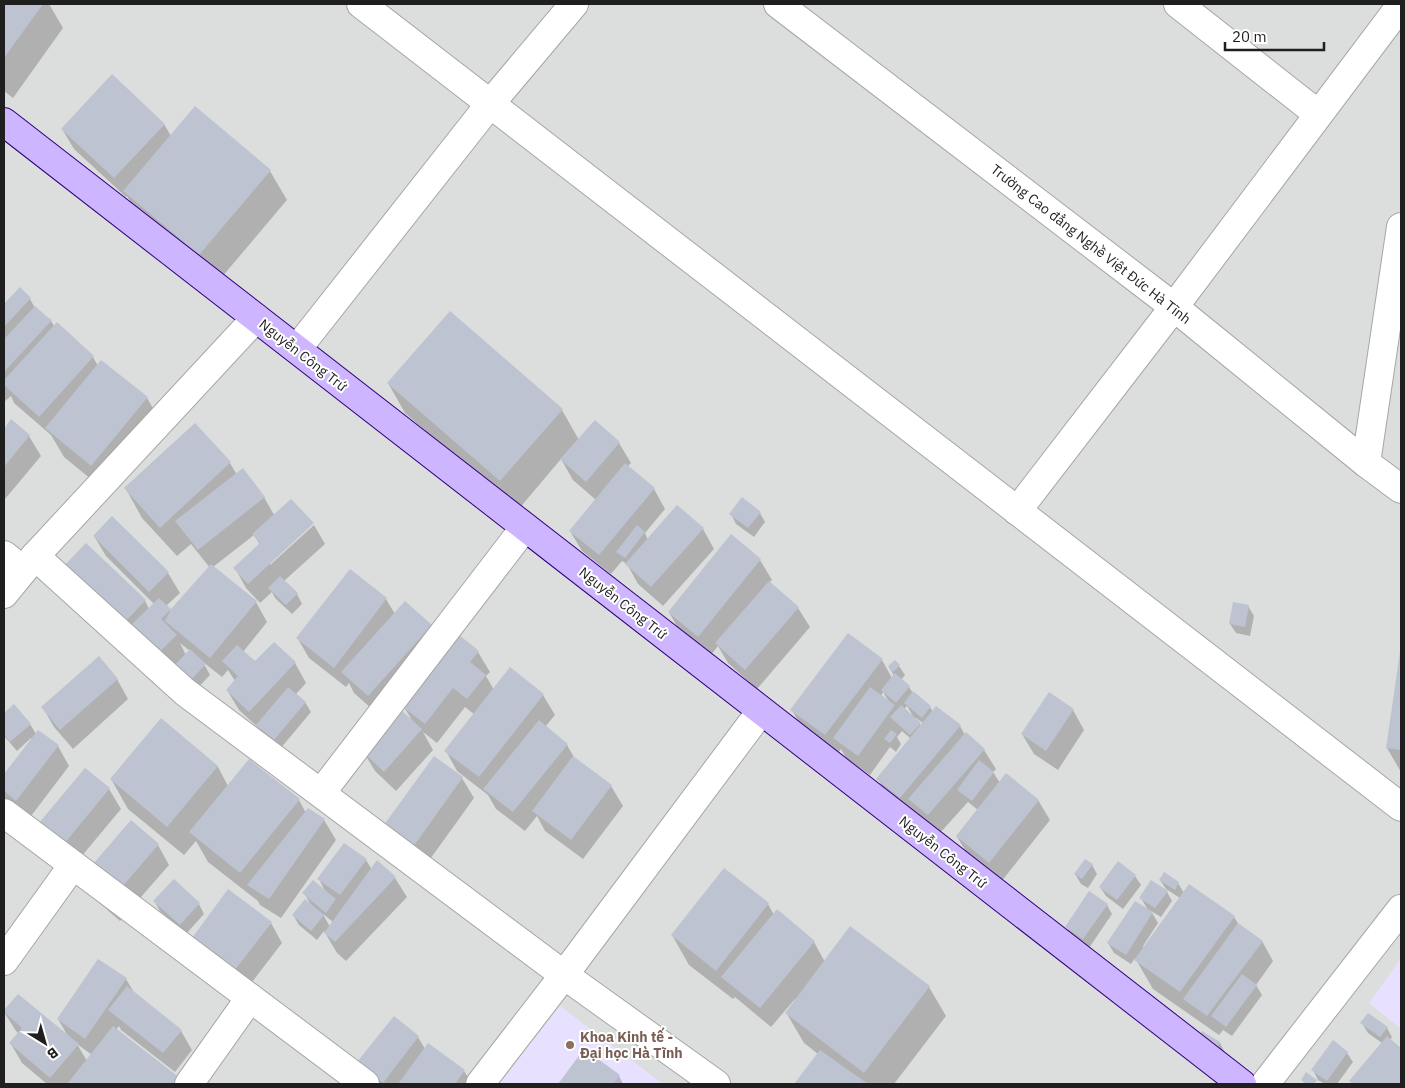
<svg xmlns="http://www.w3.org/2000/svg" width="1405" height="1088" viewBox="0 0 1405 1088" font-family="'IBM Plex Sans',sans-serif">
	<rect width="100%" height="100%" fill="#e5e5f1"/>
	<rect fill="#dcdddd" x="4" y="4" width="1397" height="1080"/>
	<g fill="#e8e0ff">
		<polygon points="1401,958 1401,1029 1369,1003"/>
		<polygon points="560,1006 663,1084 499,1084"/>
	</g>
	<g fill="#0003" fill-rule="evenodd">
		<polygon points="4,4 49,4 63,28 13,98 4,91"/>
		<polygon points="164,124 171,136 270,171 287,200 216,284 141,221 127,196 126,197 74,149 62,129"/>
		<polygon points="20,289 30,299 35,308 51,321 54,326 93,357 98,366 147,398 164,427 109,494 64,457 51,435 14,403 11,396 4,402 4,306"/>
		<polygon points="388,383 562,410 579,440 595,422 619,443 631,463 627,467 654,489 665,509 645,533 648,540 703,529 714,549 663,606 638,584 627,564 622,561 611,574 582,551 570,531 596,500 573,480 561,459 518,510 405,413"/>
		<polygon points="11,421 29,436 41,456 5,499 4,497 4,430"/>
		<path d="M195 425 230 463 237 475 264 497 274 515 270 565 314 525 325 544 284 581 297 594 302 604 292 614 275 598 272 592 260 603 246 588 235 568 260 545 254 535 213 567 256 602 267 622 243 652 256 663H295L306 683 296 694 305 702 311 712 280 749 263 735 261 730 239 710 227 690 235 681 228 670 222 677 203 662 210 675 194 692 74 589 145 601 149 609 154 604 106 556 94 536 112 518 168 573 180 593 166 606 171 612 210 568 191 544 177 556 142 518 126 489ZM180 643 190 651 186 655Z"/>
		<polygon points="760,513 765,522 754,537 736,524 731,514"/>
		<polygon points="760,560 772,580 769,583 798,608 810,627 757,689 728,663 718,646 710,656 680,632 669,612"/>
		<polygon points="386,599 395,614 431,626 442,646 380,716 354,693 349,683 346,687 309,658 298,639"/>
		<polygon points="1248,606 1254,616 1250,636 1236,633 1230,624"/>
		<polygon points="459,637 478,652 490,672 486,676 494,690 510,669 543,695 555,715 545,727 567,745 575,759 611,786 623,806 583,859 545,831 537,816 525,831 496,809 488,795 457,771 446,751 475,715 465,707 437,743 423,732 433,750 396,791 375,771 363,751 413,722 404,707"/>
		<polygon points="1401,653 1401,772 1387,748"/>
		<path d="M882 660 892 678 894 676 889 667 895 661 899 666 905 675 901 680 909 687 913 693 930 707 933 712 960 726 965 735 984 750 996 769 993 772 1000 783 1038 800 1050 820 1001 882 969 856 957 837 978 810 968 802 939 834 921 819 917 812 912 817 889 799 878 779 911 739 902 731 897 737 901 744 896 752 890 747 870 775 846 758 841 749 837 754 803 730 792 710ZM883 692 889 702 881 696ZM907 706 913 716 904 709ZM916 718 923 723 921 726 915 719Z"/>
		<polygon points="117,679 128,699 73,749 54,727 43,708"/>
		<polygon points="14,706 30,724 36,734 58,746 69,766 28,820 8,805 4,797 4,776 32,739 31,738 17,751 4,736 4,714"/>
		<polygon points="1073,710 1084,730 1058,770 1034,754 1022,734"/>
		<polygon points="161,720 218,767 228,786 299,800 306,813 324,820 336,840 281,918 260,905 258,901 208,862 196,841 184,855 128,809 111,779"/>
		<polygon points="85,770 109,789 121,809 76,863 41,824"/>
		<polygon points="462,778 474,798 423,869 394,849"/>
		<polygon points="158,845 169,865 120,921 94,898 82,878"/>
		<path d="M366 860 372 870 395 878 407 897 346 961 337 953 324 931 317 940 299 925 293 915 311 905 304 893H326L319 879ZM323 914 333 922 330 927Z"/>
		<polygon points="1092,865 1097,874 1088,888 1081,884 1075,874"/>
		<polygon points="1135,876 1141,885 1123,909 1106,896 1100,887"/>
		<polygon points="1160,880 1178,883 1184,893 1234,917 1239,925 1262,941 1273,961 1256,985 1262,995 1232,1036 1223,1030 1219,1035 1153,989 1135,958 1131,964 1114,953 1108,943 1148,910 1141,898 1167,892 1172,901 1161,917 1151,911 1158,923 1143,946 1144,948 1180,898 1166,889"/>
		<polygon points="155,902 199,904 204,914 186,934 160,911"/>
		<polygon points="768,904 774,915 814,942 825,962 929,987 946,1016 894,1084 796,1084 818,1054 804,1043 787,1014 797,1000 795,999 771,1027 735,997 733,999 689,965 672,935"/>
		<polygon points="1107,905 1112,914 1089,948 1072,937 1067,927"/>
		<polygon points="271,923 282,943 246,990 204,958"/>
		<path d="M126 979 135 994 181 1031 192 1050 175 1072 121 1030 119 1026 116 1030 184 1084H47L22 1063 11 1044 19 1034 16 1031 4 1012 69 1038 58 1019ZM77 1044 92 1055 87 1061Z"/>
		<polygon points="394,1018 418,1037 425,1049 464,1071 472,1084 372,1084"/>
		<polygon points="1362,1023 1387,1028 1392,1037 1390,1040 1401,1050 1401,1084 1352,1084 1351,1081 1382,1043 1368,1033"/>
		<polygon points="1202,1032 1220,1043 1225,1053 1220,1062"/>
		<polygon points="584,1051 619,1076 623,1084 559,1084"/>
		<polygon points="1347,1053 1353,1062 1337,1084 1325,1084 1318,1080 1313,1070"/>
	</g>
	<g fill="#bdc3d1">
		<polygon points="4,4 43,4 4,58"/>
		<polygon points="112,74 165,124 114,178 61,129"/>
		<polygon points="195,106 271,170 199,255 123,191"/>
		<polygon points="20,287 31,298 4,327 4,304"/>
		<polygon points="35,306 46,316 52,320 4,372 4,339"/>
		<polygon points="450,311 563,409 500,481 387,383"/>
		<polygon points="57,322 94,356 39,417 4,385 4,380"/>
		<polygon points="101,360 148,397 91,466 45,428"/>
		<polygon points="11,419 30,435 4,467 4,429"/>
		<polygon points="595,420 620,442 586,482 560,459"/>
		<polygon points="195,423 231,462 160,528 124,488"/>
		<polygon points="625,463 655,488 599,555 569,531"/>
		<polygon points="243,468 265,497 198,550 175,521"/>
		<polygon points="742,497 761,512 748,528 729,514"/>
		<polygon points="291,499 314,523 248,584 233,568 260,543 252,534"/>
		<polygon points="677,505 704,528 651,587 625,564"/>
		<polygon points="112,516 169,572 149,592 93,536"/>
		<polygon points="637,525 645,532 625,558 616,552"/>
		<polygon points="731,534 761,559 698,637 668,612"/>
		<polygon points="86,543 146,600 121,626 61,569"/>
		<polygon points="211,564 257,601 210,658 165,621 171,609"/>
		<polygon points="350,569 387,598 334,668 296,638"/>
		<polygon points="280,576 298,593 286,605 268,588"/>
		<polygon points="769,581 799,607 745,670 715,643"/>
		<polygon points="159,598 171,609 161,619 177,635 156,655 129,627"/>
		<polygon points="405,601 432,625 368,696 341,672"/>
		<polygon points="1233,602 1249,605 1245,627 1229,624"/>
		<polygon points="848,633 883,659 825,735 790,710"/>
		<polygon points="459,635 479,651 470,662 486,675 467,699 453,688 425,724 403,707"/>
		<polygon points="274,642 296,662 249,712 226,690 238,676 222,661 237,645 255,661"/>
		<polygon points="190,649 206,664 188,683 172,668"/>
		<polygon points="1400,652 1401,652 1401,750 1386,748"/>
		<polygon points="99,656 118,679 60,730 41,707"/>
		<polygon points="895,660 900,665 893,672 888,666"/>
		<polygon points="510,667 544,694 479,777 444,751"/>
		<polygon points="895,673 910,686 896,703 881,690"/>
		<polygon points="288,687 306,702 274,740 256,725"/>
		<polygon points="870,687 895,705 858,756 833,738"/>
		<polygon points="913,691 931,706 922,718 904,703"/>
		<polygon points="1049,692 1074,709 1046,751 1021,734"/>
		<polygon points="14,704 31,724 10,742 4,734 4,713"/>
		<polygon points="901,705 921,723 910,735 890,717"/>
		<polygon points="936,706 961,725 900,798 876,779"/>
		<polygon points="400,709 422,729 384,772 362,751"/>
		<polygon points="161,718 218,766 167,827 110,779"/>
		<polygon points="539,720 568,744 513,812 483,789"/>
		<polygon points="38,730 59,745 16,801 4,791 4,774"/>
		<polygon points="891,730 897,734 890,743 884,739"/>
		<polygon points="966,732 985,749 928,815 908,799"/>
		<polygon points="434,756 463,777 411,850 381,829"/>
		<polygon points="573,756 612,785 571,840 532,811"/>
		<polygon points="249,759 300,799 240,873 189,832"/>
		<polygon points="979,760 994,772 972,801 957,790"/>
		<polygon points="85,768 110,788 64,844 39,823"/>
		<polygon points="1006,773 1039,800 989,863 956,836"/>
		<polygon points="308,808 325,819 269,899 247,885"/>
		<polygon points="131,820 159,844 109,902 81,878"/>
		<polygon points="344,843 367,859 340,895 317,879"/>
		<polygon points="1085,859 1093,864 1082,879 1074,874"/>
		<polygon points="377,860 396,877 335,942 324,933"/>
		<polygon points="1118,861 1136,875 1117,900 1099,887"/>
		<polygon points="724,868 769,903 716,971 671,935"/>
		<polygon points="1164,872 1179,882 1175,890 1159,880"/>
		<polygon points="174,879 200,903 180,925 153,901"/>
		<polygon points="313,880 336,899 326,913 302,893"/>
		<polygon points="1151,880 1168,891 1155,908 1139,898"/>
		<polygon points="1189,884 1235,916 1180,992 1134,960"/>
		<polygon points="228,889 272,922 234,971 192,938"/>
		<polygon points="1089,891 1108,904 1083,939 1065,927"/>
		<polygon points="305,899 324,915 311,931 292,915"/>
		<polygon points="1135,901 1153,912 1126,955 1107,943"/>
		<polygon points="777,909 815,941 760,1008 721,977"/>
		<polygon points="1238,923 1263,941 1207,1016 1183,999"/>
		<polygon points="850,926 930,986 864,1073 785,1013"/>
		<polygon points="98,959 127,978 85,1039 57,1019"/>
		<polygon points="1242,974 1257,985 1226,1027 1211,1016"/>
		<polygon points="127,986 182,1030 163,1053 108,1010"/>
		<polygon points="18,994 79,1044 50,1078 9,1043 22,1028 4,1012 4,1010"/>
		<polygon points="1368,1013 1388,1027 1380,1037 1360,1023"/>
		<polygon points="394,1016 419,1036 383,1083 357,1062"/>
		<polygon points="113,1026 185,1082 181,1084 67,1084"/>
		<polygon points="1202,1031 1220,1042 1214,1053 1195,1042"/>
		<polygon points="1387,1036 1401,1048 1401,1084 1353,1084 1349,1081"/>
		<polygon points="1333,1040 1348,1052 1327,1081 1311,1070"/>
		<polygon points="428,1043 465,1070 455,1084 398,1084"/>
		<polygon points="584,1049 620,1075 613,1084 558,1084"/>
		<polygon points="820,1050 868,1084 794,1084"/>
		<polygon points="1306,1072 1317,1080 1314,1084 1306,1084 1301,1080"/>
	</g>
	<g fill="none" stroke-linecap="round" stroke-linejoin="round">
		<g stroke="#a6a6a6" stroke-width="30">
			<g id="minor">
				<polyline points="361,4 1401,807"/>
				<polyline points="778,4 1174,307 1366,463 1401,489"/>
				<polyline points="1178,4 1318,114"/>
				<polyline points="297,349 490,104 574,4"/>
				<polyline points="1366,463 1401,227"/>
				<polyline points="1017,511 1174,307 1401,5"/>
				<polyline points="4,555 23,570"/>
				<polyline points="35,556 185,692 564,975 716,1084"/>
				<polyline points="4,594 35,556 256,318"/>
				<polyline points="321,793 525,527"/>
				<polyline points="4,813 365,1084"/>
				<polyline points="4,961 73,865"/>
				<polyline points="189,1084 250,998"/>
				<polyline points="480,1084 564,975 761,711"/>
				<polyline points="1265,1084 1401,909"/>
			</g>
		</g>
		<g stroke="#30007d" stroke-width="30">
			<polyline id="secondary" points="4,122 1242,1084"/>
		</g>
		<use href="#minor" stroke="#fff" stroke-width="28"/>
		<use href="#secondary" stroke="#cdb5ff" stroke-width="28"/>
	</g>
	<circle fill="#8d6e63" stroke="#fff" stroke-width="2" cx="570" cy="1045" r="5"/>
	<g text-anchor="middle" stroke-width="4" stroke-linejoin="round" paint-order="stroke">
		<g font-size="14" fill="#1f1f1f" stroke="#fff">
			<text transform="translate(1091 244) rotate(38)" y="5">Trường Cao đẳng Nghề Việt Đức Hà Tĩnh</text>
			<text transform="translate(303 355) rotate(38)" y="5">Nguyễn Công Trứ</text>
			<text transform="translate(623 603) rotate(38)" y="5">Nguyễn Công Trứ</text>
			<text transform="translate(943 852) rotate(38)" y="5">Nguyễn Công Trứ</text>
		</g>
		<g font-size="14" font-weight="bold" fill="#785e54" stroke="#fff" text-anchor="start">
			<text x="580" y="1042">Khoa Kinh tế -<tspan x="580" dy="16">Đại học Hà Tĩnh</tspan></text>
		</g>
	</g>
	<rect width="1405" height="1088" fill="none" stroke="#1f1f1f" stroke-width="10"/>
	<g transform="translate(45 1043) rotate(143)" stroke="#ffffff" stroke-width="4" paint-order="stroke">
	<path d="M0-4L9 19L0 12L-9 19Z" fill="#1f1f1f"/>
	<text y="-8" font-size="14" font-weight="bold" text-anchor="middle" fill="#1f1f1f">B</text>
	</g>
	<path d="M1225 42v8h99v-8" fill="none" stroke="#1f1f1f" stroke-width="2.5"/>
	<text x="1232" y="42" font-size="15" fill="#1f1f1f" stroke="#ffffff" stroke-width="4" paint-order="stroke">20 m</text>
</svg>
